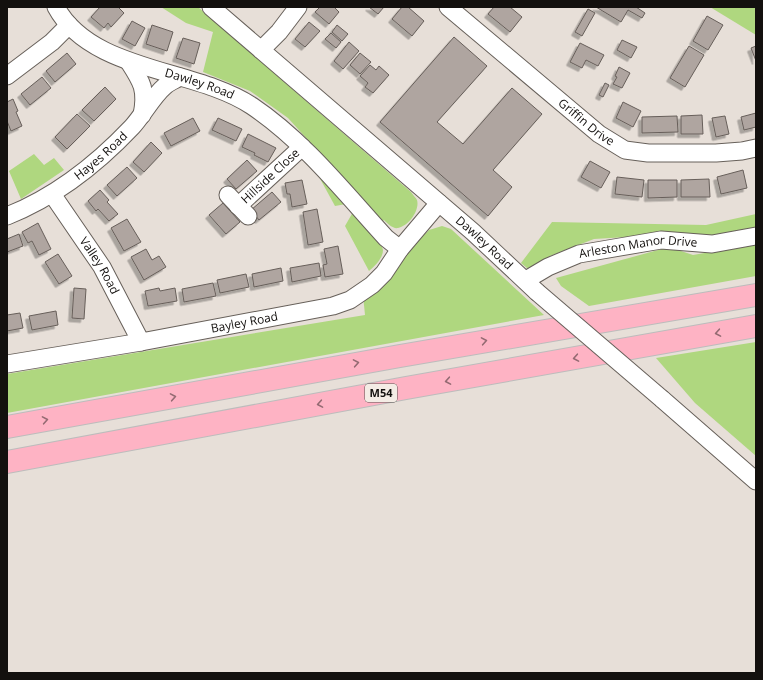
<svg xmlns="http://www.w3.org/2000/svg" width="763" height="680" viewBox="0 0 763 680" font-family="'Open Sans',sans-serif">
	<defs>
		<filter id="shadow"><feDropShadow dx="-3.5" dy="3.5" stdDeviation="0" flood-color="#0004"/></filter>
	</defs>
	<rect width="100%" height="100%" fill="#e7dfd8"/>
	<g fill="#afd77f">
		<path d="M161 7H198L411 192C413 195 416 198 417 200 420 210 409 226 398 228 393 229 388 224 384 220L382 222 288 118 250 91 203 72 213 32 186 23Z"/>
		<polygon points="710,7 756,7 756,35"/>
		<polygon points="34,154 44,165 54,158 64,170 21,199 9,171"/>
		<polygon points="318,175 346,204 335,206"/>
		<path d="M353 212C359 219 382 242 383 250 383 258 375 266 369 271L345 226Z"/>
		<polygon points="756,214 756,229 715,237 660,235 594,239 550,256 538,267 527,268 521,263 552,222 706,225"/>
		<polygon points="442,226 451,229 544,315 7,413 7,374 365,315 363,295 421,233 424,235 429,230"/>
		<polygon points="756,244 756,276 589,306 561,286 556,278 669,247 693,255"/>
		<polygon points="756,342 756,456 695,403 656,358"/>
	</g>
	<g fill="#afa5a0" stroke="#675f5a" filter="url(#shadow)">
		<polygon points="100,7 118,7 124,13 111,27 108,23 104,28 91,17"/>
		<polygon points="320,7 334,7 339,12 329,24 315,12"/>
		<polygon points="369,7 384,7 378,14"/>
		<polygon points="402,7 408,7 424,21 412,36 392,19"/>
		<polygon points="494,7 510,7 522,17 510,32 488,14"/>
		<polygon points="596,7 636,7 645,13 642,18 628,10 621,22"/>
		<polygon points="588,9 595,13 582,36 575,32"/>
		<polygon points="707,16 723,25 708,50 693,41"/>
		<polygon points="132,21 145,28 135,46 122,39"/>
		<polygon points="309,22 320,31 305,47 295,39"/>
		<polygon points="152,25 173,32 167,51 146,44"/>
		<polygon points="337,25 348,34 342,41 332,32"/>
		<polygon points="331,33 341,42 336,48 325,39"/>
		<polygon points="454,37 487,66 437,122 463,144 512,88 542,114 493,170 512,187 488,216 380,122"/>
		<polygon points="183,38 200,43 194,64 176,58"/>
		<polygon points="622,40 637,47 631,58 617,50"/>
		<polygon points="349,42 359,51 343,69 334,61"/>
		<polygon points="580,43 604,55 598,66 586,60 582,68 570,62"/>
		<polygon points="689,46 704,55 685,87 670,78"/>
		<polygon points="756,46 756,61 751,48"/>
		<polygon points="67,53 76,64 55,82 46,71"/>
		<polygon points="360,53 371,62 360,74 350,65"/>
		<polygon points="370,65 376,70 379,66 389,75 373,93 365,87 368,83 360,76"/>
		<polygon points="619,67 630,73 622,88 613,84 617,77 615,76"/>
		<polygon points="42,77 51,88 30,105 21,94"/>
		<polygon points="605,83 609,85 603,97 599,95"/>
		<polygon points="105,87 116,99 94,121 82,110"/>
		<polygon points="13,99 18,111 16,112 22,126 11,131 7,121 7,102"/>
		<polygon points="623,102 641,111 633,127 616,118"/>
		<polygon points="756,113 756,127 744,130 741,117"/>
		<polygon points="77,114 90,126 67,149 55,137"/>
		<polygon points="702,115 703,134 681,134 681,116"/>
		<polygon points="677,116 678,132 642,133 642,117"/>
		<polygon points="725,116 729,134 716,137 712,118"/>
		<polygon points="193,118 200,131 171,146 164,133"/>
		<polygon points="218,118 242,129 236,141 212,130"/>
		<polygon points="248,134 276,148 268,162 254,155 255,153 242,147"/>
		<polygon points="151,142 162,153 144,172 133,162"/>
		<polygon points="247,160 257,171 236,189 227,179"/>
		<polygon points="590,161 610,172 601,188 581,177"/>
		<polygon points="127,167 137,178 117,196 107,185"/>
		<polygon points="743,170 747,188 721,194 717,177"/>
		<polygon points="617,177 644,180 642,197 615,194"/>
		<polygon points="709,179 710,197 681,197 681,180"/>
		<polygon points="302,180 307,204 292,207 290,194 287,194 285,183"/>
		<polygon points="648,180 677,180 677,197 648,198"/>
		<polygon points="100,190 109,200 107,202 118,214 109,221 98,209 96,211 88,201"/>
		<polygon points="272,192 281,202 259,220 251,210"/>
		<polygon points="223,203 240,222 226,234 209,215"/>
		<polygon points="317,209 323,242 308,245 303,212"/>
		<polygon points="127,219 141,242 124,251 111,228"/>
		<polygon points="38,223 51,249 39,255 32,241 28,243 22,232"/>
		<polygon points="19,234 23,246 7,252 7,239"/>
		<polygon points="338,246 343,274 325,277 323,265 327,264 324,249"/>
		<polygon points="146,249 152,260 159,256 166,267 144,280 131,257"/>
		<polygon points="58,254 72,276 59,284 45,262"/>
		<polygon points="319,263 321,276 292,282 290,268"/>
		<polygon points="281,268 283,281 254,287 252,274"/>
		<polygon points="246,274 249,287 220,293 217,280"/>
		<polygon points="213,283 216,296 184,302 182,289"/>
		<polygon points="74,288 86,289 84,319 72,318"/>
		<polygon points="159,288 160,291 175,288 177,301 148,306 145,291"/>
		<polygon points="56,311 58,325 32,330 29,316"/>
		<polygon points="20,313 23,328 7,331 7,315"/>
	</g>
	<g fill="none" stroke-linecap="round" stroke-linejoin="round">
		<g stroke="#67605a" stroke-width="19">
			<g id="street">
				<path id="s1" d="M56 7C91 72 195 68 252 106 304 141 344 192 386 238L400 249"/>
				<path id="s2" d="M211 7 473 232 537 292"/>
				<path id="s3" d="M448 7 599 134 625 150 648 153H716L742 151 756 148"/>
				<polyline points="261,50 279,32 298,7"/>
				<path d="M129 62C142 82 147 90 142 115"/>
				<polyline points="7,76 52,42 69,25"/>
				<path id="s4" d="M52 194 102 267 141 342"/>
				<polyline points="228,195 248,216"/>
				<path id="s5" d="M238 206 302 147"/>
				<path id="s6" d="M7 216C55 197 97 164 132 127 143 115 153 96 165 86 169 82 175 80 180 77"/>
				<path id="s7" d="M526 280 548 267 579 254 661 240 712 244 756 236"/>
				<path id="s8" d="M7 364 141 342 333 306 350 300 372 285 384 273 400 249 439 203"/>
				<polyline points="662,399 756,481"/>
			</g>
		</g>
		<g stroke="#bdbcbc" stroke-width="24">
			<g id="highway">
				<polyline points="7,427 400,356 756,295"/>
				<polyline points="7,462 406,388 756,326"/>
			</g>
		</g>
		<use href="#street" stroke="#fff" stroke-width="17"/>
		<use href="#highway" stroke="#feb3c4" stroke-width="22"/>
		<g stroke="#67605a" stroke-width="19" stroke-linecap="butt">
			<polyline id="street-bridge" points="537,292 662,399"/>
		</g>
		<use href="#street-bridge" stroke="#fff" stroke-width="17"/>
	</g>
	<defs><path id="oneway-chevron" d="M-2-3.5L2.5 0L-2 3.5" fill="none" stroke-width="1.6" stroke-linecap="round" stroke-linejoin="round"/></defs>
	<g stroke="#946a72">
		<use href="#oneway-chevron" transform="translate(718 333) rotate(170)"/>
		<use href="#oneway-chevron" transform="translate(484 341) rotate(-10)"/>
		<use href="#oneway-chevron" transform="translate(576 358) rotate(170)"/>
		<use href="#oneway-chevron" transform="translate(356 363) rotate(-10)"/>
		<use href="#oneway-chevron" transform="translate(448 381) rotate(170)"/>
		<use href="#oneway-chevron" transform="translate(173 397) rotate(-10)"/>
		<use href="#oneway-chevron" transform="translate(320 404) rotate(170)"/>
		<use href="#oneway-chevron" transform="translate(45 420) rotate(-10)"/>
	</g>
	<g text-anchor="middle" stroke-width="3" stroke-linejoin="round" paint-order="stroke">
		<rect fill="#f4ece5" stroke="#56524e" stroke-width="1" x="365" y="384" width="32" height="18" rx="3"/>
		<g font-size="11" font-weight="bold" fill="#13100e">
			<text x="381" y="397">M54</text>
		</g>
		<g font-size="12" fill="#13100e" stroke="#f4ece5">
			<text dy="4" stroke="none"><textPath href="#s1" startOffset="167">Dawley Road</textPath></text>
			<text dy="4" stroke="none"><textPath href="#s3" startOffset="180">Griffin Drive</textPath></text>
			<text dy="4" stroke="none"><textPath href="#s6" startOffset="112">Hayes Road</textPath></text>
			<text dy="4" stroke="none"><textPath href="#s5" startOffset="44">Hillside Close</textPath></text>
			<text dy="4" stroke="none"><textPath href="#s2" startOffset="361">Dawley Road</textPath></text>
			<text dy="4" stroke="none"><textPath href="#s7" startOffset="119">Arleston Manor Drive</textPath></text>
			<text dy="4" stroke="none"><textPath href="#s4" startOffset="86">Valley Road</textPath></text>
			<text dy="4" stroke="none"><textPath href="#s8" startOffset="241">Bayley Road</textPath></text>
		</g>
	</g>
	<rect width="763" height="680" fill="none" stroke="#13100e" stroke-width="16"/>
</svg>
